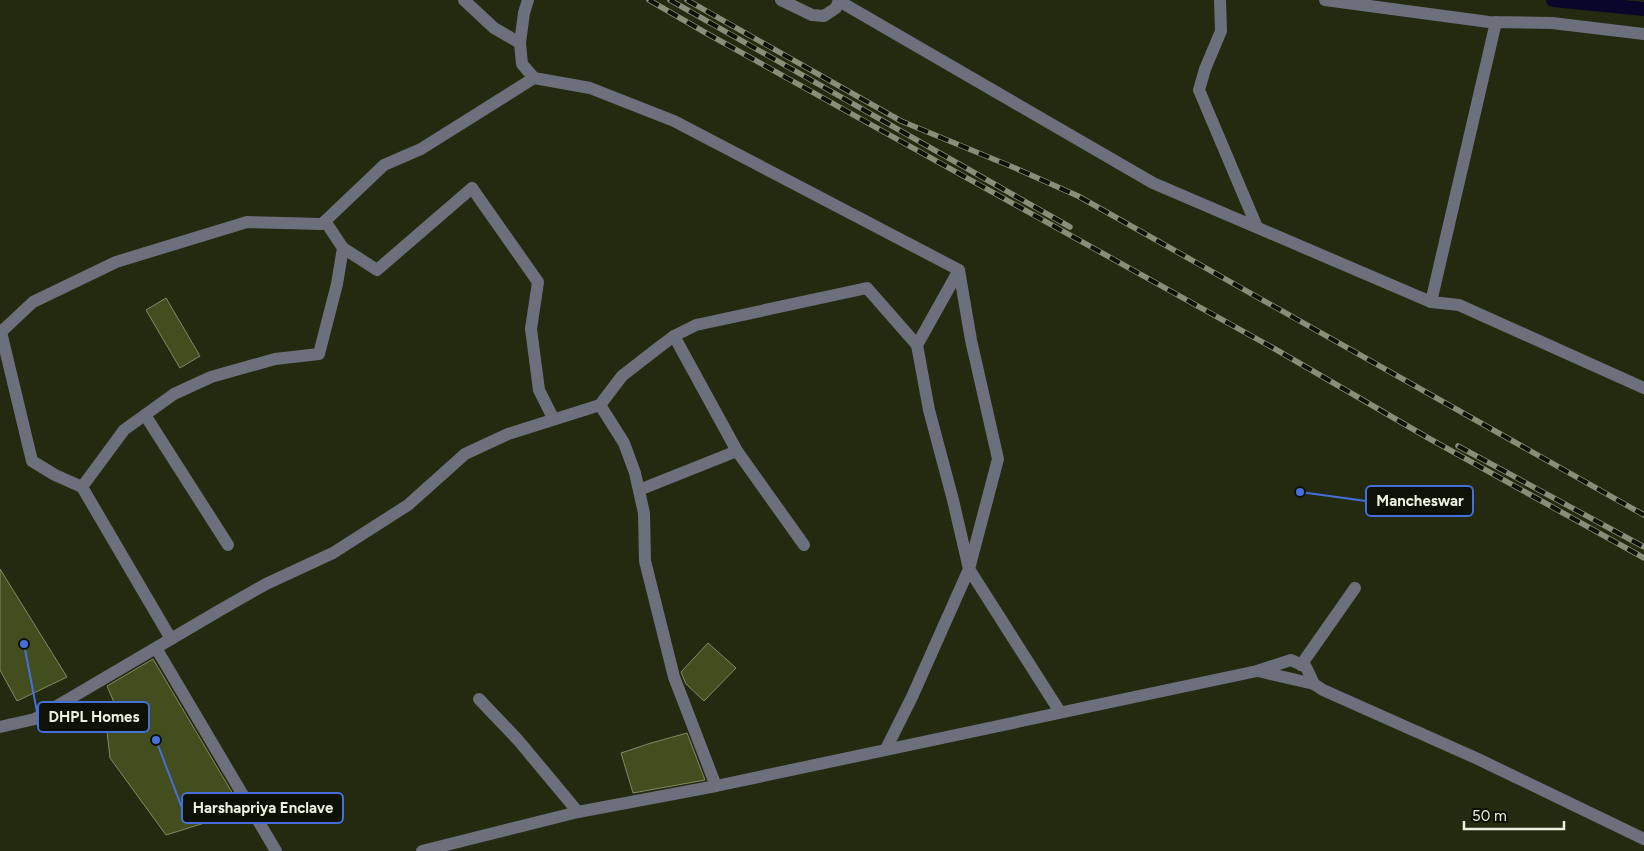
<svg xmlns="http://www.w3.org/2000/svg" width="1644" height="851" viewBox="0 0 1644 851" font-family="Figtree,sans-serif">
	<rect width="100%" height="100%" fill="#232a0f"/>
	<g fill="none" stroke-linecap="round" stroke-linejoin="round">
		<polyline stroke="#08062b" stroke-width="14" points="1553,0 1644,9"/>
	</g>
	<g fill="#434e1e" stroke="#80896a">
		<polygon points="166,298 200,356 180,368 146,310"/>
		<polygon points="0,569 67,677 17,701 0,670"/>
		<polygon points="708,643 736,668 704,701 686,684 681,672"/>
		<polygon points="153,659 243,811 166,835 110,758 106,722 119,714 107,686"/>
		<polygon points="687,733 705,780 633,793 621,753 651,743"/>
	</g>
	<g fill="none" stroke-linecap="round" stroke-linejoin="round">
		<g stroke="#6c6f7c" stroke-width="12">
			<polyline points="464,0 494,28 520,43"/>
			<polyline points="528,0 524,13 520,43 522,64 534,78 590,88 674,121 959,270 971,340 998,459 969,569 1060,712"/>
			<polyline points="781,0 812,15 824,16 836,8 839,0"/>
			<polyline points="1220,0 1221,31 1205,69 1199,90 1257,227"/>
			<polyline points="1325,0 1489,22 1552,23 1644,34"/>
			<polyline points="839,1 1153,183 1431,302 1459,305 1644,388"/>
			<polyline points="343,248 377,270 472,188 538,282 531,329 539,390 553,418"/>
			<polyline points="1431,302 1496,22"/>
			<polyline points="1,332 32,461 55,475 82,487 124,430 174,394 211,377 275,359 319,354 337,284 343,248 325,221"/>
			<polyline points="0,333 33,302 116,262 247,222 322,224 384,165 421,149 534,78"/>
			<polyline points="674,336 737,451"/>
			<polyline points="600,405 624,443 635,473 644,513 645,561 674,677 716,786"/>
			<polyline points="145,415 228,545"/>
			<polyline points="82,487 171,639"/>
			<polyline points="639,490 737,451 804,545"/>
			<polyline points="156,648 276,851"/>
			<polyline points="1301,665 1355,588"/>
			<polyline points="1258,671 1314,684"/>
			<polyline points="479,699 518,740 578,812"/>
			<polyline points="0,727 35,719 222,609 266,584 333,553 408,505 465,454 508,434 600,405 622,376 658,348 674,336 696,325 867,288 917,345 959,270"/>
			<polyline points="886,749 912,697 969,569 953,500 929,410 917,345"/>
			<polyline points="422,851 578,812 716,786 1257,671 1291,660 1306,667 1314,684 1323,690 1478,759 1644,839"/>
		</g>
		<g stroke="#888e78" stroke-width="5.5">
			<g id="rail">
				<polyline points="649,0 706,33 1275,349 1430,439 1644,558"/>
				<polyline points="670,0 1070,227"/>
				<polyline points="687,0 901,121 1015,168 1078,196 1644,515"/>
				<polyline points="1458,446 1644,547"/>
			</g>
		</g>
		<use href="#rail" stroke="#0e1106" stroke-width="4" stroke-dasharray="11" stroke-linecap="butt"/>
	</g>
	<path fill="none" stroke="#466fda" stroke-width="2" d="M1300 492L1366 501M24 644L38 717M156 740L182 808"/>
	<g fill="#466fda" stroke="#0e1106" stroke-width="2">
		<circle cx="1300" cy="492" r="5"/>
		<circle cx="24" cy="644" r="5"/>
		<circle cx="156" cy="740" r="5"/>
	</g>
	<g fill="#0e1106" stroke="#466fda" stroke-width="2">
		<rect x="1366" y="486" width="107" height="30" rx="5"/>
		<rect x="38" y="702" width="111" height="30" rx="5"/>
		<rect x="182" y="793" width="161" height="30" rx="5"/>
	</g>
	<g font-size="15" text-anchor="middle" font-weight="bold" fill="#ebf1e0">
		<text x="1420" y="506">Mancheswar</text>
		<text x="94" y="722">DHPL Homes</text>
		<text x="263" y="813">Harshapriya Enclave</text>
	</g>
	<path d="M1464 821v8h100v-8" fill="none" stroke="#ebf1e0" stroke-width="2.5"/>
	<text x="1472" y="821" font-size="15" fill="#ebf1e0" stroke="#0e1106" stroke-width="4" paint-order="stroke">50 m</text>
</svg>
